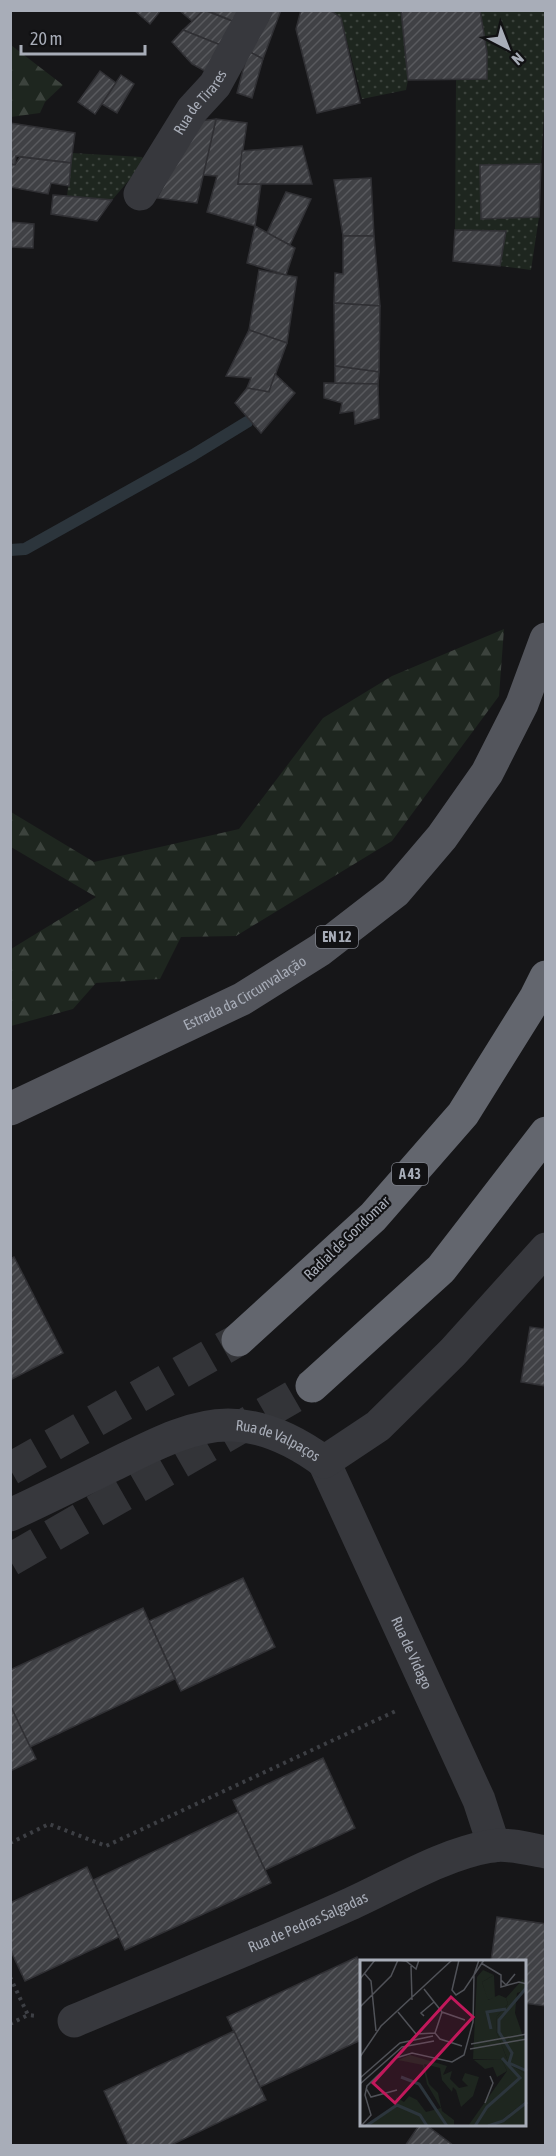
<svg xmlns="http://www.w3.org/2000/svg" width="556" height="2156" viewBox="0 0 556 2156" font-family="'Asap Condensed',sans-serif">
	<defs>
		<pattern id="grass-dots" width="8" height="8" patternUnits="userSpaceOnUse" patternTransform="scale(1.5)"><rect width="8" height="8" fill="#1e261f"/><path d="M2 2h.1M6 6h.1" fill="none" stroke="#3c433d" stroke-width="1.8" stroke-linecap="round"/></pattern>
		<pattern id="forest-firs" width="22" height="20" patternUnits="userSpaceOnUse" patternTransform="scale(1.5)"><rect width="22" height="20" fill="#1e261f"/><path d="M5 1l3.5 6h-7zM16 11l3.5 6h-7z" fill="#3c433d"/></pattern>
		<pattern id="building-hatch" width="6" height="6" patternUnits="userSpaceOnUse" patternTransform="scale(1.5)"><rect width="6" height="6" fill="#404145"/><path d="M-1 1l2-2M0 6l6-6M5 7l2-2" fill="none" stroke="#595a5e"/></pattern>
	</defs>
	<rect width="100%" height="100%" fill="#161618"/>
	<g fill="url(#grass-dots)">
		<polygon points="330,11 401,11 408,80 406,90 362,99 341,18"/>
		<polygon points="480,11 545,11 546,80 541,164 480,165 481,219 539,217 531,270 500,266 506,231 455,230 456,80 487,79 487,52"/>
		<polygon points="72,153 142,157 145,162 112,200 67,196"/>
	</g>
	<g fill="url(#forest-firs)">
		<polygon points="11,45 63,85 45,102 40,113 11,117"/>
		<polygon points="504,629 499,696 392,841 236,936 181,937 160,979 96,983 73,1009 11,1026 11,949 96,897 11,847 11,812 94,862 239,829 323,718 392,676"/>
	</g>
	<g fill="none" stroke-linecap="round" stroke-linejoin="round">
		<polyline stroke="#2c353c" stroke-width="12" points="10,550 25,549 193,455 247,422"/>
	</g>
	<g fill="url(#building-hatch)" stroke="#303034" stroke-width="1.5">
		<polygon points="134,10 161,10 150,24"/>
		<polygon points="179,10 204,10 192,21"/>
		<polygon points="204,10 240,24 228,48 183,30"/>
		<polygon points="206,10 247,10 240,24"/>
		<polygon points="268,10 281,10 263,59 248,51"/>
		<polygon points="301,10 330,10 341,18 360,103 317,113 296,29"/>
		<polygon points="401,10 480,10 487,52 487,79 408,80"/>
		<polygon points="183,30 228,48 212,75 192,64 172,42"/>
		<polygon points="248,51 263,59 252,98 237,93"/>
		<polygon points="100,71 116,83 95,114 78,102"/>
		<polygon points="121,75 134,84 117,113 102,104"/>
		<polygon points="216,119 247,123 238,184 261,184 255,226 207,212 217,176 203,175"/>
		<polygon points="216,119 197,203 157,198 199,121"/>
		<polygon points="10,123 75,133 71,163 16,156 15,165 10,164"/>
		<polygon points="302,146 312,184 238,184 242,151"/>
		<polygon points="20,157 71,163 69,186 51,183 48,194 10,187 10,164 15,165"/>
		<polygon points="541,164 539,217 481,219 480,165"/>
		<polygon points="371,178 374,236 343,236 334,180"/>
		<polygon points="286,192 311,199 290,245 267,233"/>
		<polygon points="53,195 67,196 112,200 97,221 51,214"/>
		<polygon points="10,222 34,224 33,248 10,247"/>
		<polygon points="255,226 295,248 286,275 247,263"/>
		<polygon points="455,230 506,231 500,266 453,261"/>
		<polygon points="343,236 374,236 380,306 334,303 335,273 343,274"/>
		<polygon points="259,270 297,277 287,343 249,330"/>
		<polygon points="334,303 380,306 379,372 335,366"/>
		<polygon points="249,330 287,343 269,392 247,388 251,378 226,376"/>
		<polygon points="335,366 379,372 378,384 335,383"/>
		<polygon points="275,374 295,393 261,433 235,403 247,388 269,392"/>
		<polygon points="324,383 378,384 379,418 355,424 354,411 340,413 342,403 324,398"/>
		<polygon points="14,1257 63,1353 10,1380 10,1259"/>
		<polygon points="546,1320 546,1386 521,1382 530,1327 544,1329"/>
		<polygon points="243,1578 275,1647 181,1691 149,1621"/>
		<polygon points="143,1608 175,1679 30,1747 10,1705 10,1670"/>
		<polygon points="10,1705 36,1759 10,1771"/>
		<polygon points="323,1758 355,1828 265,1870 233,1800"/>
		<polygon points="238,1812 271,1883 125,1950 93,1880"/>
		<polygon points="87,1867 119,1937 25,1981 10,1949 10,1903"/>
		<polygon points="497,1917 546,1924 546,2006 524,2003 524,1961 491,1961"/>
		<polygon points="357,1957 361,1965 361,2040 260,2087 227,2017"/>
		<polygon points="234,2031 266,2100 169,2146 129,2146 104,2091"/>
		<polygon points="420,2124 425,2124 454,2146 405,2146"/>
	</g>
	<g fill="none" stroke-linecap="round" stroke-linejoin="round">
		<g stroke="#333438" stroke-width="33" stroke-dasharray="33 16" stroke-linecap="butt">
			<polyline points="10,1469 238,1340"/>
			<polyline points="10,1560 312,1386"/>
		</g>
		<g stroke="#3d3f44" stroke-width="4" stroke-dasharray="3 4.5" stroke-linecap="butt">
			<polyline points="10,1843 49,1824 106,1846 398,1710"/>
			<polyline points="10,1977 28,2015 37,2016"/>
			<polyline points="10,2024 28,2015"/>
		</g>
		<g stroke="#37383d" stroke-width="33">
			<path id="s1" d="M140 194 192 110 215 85 256 10"/>
			<path id="s2" d="M324 1462 479 1800 494 1846"/>
			<path id="s3" d="M10 1515C45 1499 79 1482 113 1465 148 1448 189 1425 228 1425 264 1425 297 1442 324 1462L378 1426 453 1352 546 1249"/>
			<path id="s4" d="M74 2021C165 1982 258 1946 348 1905 395 1884 440 1855 491 1846 508 1843 529 1849 546 1852"/>
		</g>
		<path stroke="#53555c" stroke-width="33" id="s5" d="M10 1109 242 999 320 950 395 892 442 837 487 773 522 704 546 639"/>
		<g stroke="#63666e" stroke-width="33">
			<polyline points="238,1340 373,1217 463,1114 536,997 546,977"/>
			<polyline points="312,1386 441,1269 546,1133"/>
		</g>
	</g>
	<g text-anchor="middle" stroke-width="4.5" stroke-linejoin="round" paint-order="stroke">
		<g fill="#111113" stroke="#7b7e86" stroke-width="1.5">
			<rect x="316" y="926" width="42" height="22" rx="4.5"/>
			<rect x="392" y="1163" width="36" height="22" rx="4.5"/>
		</g>
		<g font-size="14" font-weight="bold" fill="#a8adb8">
			<text x="337" y="942">EN 12</text>
			<text x="410" y="1179">A 43</text>
		</g>
		<g font-size="15" fill="#a8adb8" stroke="#111113">
			<text dy="5" stroke="none"><textPath href="#s1" startOffset="110">Rua de Tirares</textPath></text>
			<text dy="5" stroke="none"><textPath href="#s5" startOffset="262">Estrada da Circunvalação</textPath></text>
			<text transform="translate(347 1238) rotate(-44)" y="5">Radial de Gondomar</text>
			<text dy="5" stroke="none"><textPath href="#s3" startOffset="290">Rua de Valpaços</textPath></text>
			<text dy="5" stroke="none"><textPath href="#s2" startOffset="210">Rua de Vidago</textPath></text>
			<text dy="5" stroke="none"><textPath href="#s4" startOffset="254">Rua de Pedras Salgadas</textPath></text>
		</g>
	</g>
	<g transform="translate(360 1960)">
		<rect width="166" height="166" fill="#161618"/>
		<path d="M134 15 135 38 127 40 122 22ZM163 19 166 30 157 33 155 53 166 85V114L149 104 136 71 137 56 148 44 146 38ZM114 100H142L147 111 137 117 133 107 125 109ZM166 141V166H127L142 160ZM37 145 61 154 68 166H5Z" fill="#1e261f"/>
		<path d="M123 10 134 15 122 22 128 40 139 35 146 38 148 44 137 56 136 71 149 104 166 114V141L142 160 127 166H108L147 111 142 100 113 99 117 17ZM50 95 87 106 83 115 92 111 90 119 99 128 108 126 102 120 105 113 119 117 113 136 101 147 96 130 93 127 92 132 82 120 80 108 64 104 69 124 78 133 82 151 94 160V166H68L61 154 37 145 36 137 44 142 49 136 57 140 66 152 81 148 67 124 63 105 38 100Z" fill="#1e261f"/>
		<path fill="none" stroke="#2c353c" stroke-width="3" d="M167 27 139 60V72L152 93 149 103 167 111M131 69 127 52 146 49M41 117 59 124 87 166M6 166 37 145 60 155 67 166M115 166 127 147 160 118 142 98M128 166 143 161 167 142"/>
		<path fill="none" stroke="#505258" stroke-width="1.5" d="M38 0 46 1 56 9 59 0M99 0 92 30 96 35 104 30 124 0M121 3 141 15V27L159 22 167 24M51 6 52 40M4 13 11 21 16 71M0 19 15 0M141 20 146 25 155 14M64 29 82 52 105 60M0 47 31 16 38 0M38 52 56 74 75 73 80 79 102 86M64 56 61 53 74 42M75 73 82 52M111 84 167 74M110 89 167 79M0 97 21 66 92 0M0 118 40 83 73 76M0 124 42 87 74 81M6 128 11 137 37 130M125 143 133 123 130 116M1 166 11 155 5 135 7 126 36 98 52 93 92 102 104 95 113 62 114 15 119 0"/>
		<path fill="#c2185b" fill-opacity="0.15" stroke="#c2185b" stroke-width="3" d="M91 37 113 57 35 143 13 123Z"/>
		<rect width="166" height="166" fill="none" stroke="#a8adb8" stroke-width="3"/>
	</g>
	<rect width="556" height="2156" fill="none" stroke="#a8adb8" stroke-width="24"/>
	<g transform="translate(508 48) rotate(138)" stroke="#111113" stroke-width="4.5" paint-order="stroke">
	<path d="M0-4.5L10 22L0 15L-10 22Z" fill="#a8adb8"/>
	<text y="-9" font-size="16" font-weight="bold" text-anchor="middle" fill="#a8adb8">N</text>
	</g>
	<path d="M21 45v9h124v-9" fill="none" stroke="#a8adb8" stroke-width="3"/>
	<text x="30" y="45" font-size="18" fill="#a8adb8" stroke="#111113" stroke-width="4.5" paint-order="stroke">20 m</text>
</svg>
